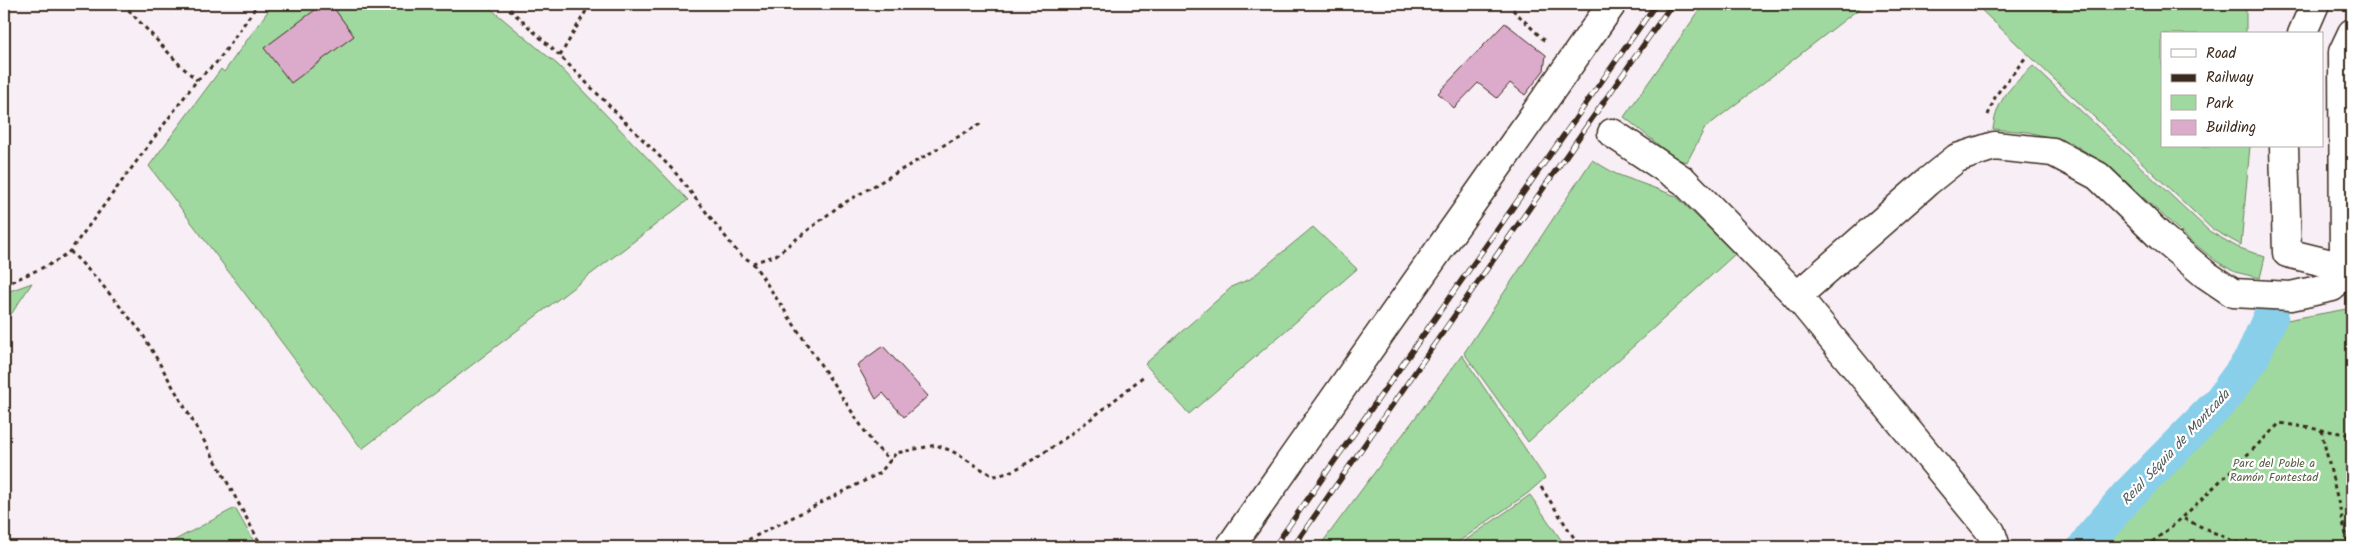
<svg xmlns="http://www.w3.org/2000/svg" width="2356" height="551" viewBox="0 0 2356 551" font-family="Kalam,sans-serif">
	<rect width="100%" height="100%" fill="#f8eef5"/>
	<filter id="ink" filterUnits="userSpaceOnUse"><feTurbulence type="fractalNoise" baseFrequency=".02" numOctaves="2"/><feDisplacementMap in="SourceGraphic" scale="10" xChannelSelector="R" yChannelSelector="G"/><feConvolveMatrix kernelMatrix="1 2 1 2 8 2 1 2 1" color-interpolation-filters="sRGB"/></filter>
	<g filter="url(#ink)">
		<g fill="#9fd99f" stroke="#6d825e">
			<polygon points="273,4 485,4 558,65 688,200 362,449 149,166 221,69 224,72"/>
			<polygon points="1704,4 1865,4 1705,128 1687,162 1676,159 1624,117"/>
			<polygon points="1975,4 2246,4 2246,34 2162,34 2162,146 2250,146 2241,245 2212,229"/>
			<path d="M2033 66 2209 231 2237 247 2265 257 2260 278 2235 272 2216 261 2191 241 2112 169 2072 143 2028 132 1993 129C1997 98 2011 87 2033 66Z"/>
			<polygon points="1592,160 1616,174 1676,196 1735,254 1528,442 1464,353"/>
			<polygon points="1313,227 1357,269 1189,414 1145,364 1233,286 1250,279"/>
			<polygon points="32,283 4,325 4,293"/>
			<polygon points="2352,308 2352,547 2096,547 2100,539 2172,463 2226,410 2259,360 2276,322"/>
			<polygon points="1462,355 1545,478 1528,493 1451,547 1319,547"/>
			<polygon points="1530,495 1566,547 1456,547"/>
			<polygon points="235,508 257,547 162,547"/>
		</g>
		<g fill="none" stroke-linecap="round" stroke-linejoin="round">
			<polyline stroke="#89cfea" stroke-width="35" points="2085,547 2092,537 2128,495 2220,402 2251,360 2271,315"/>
		</g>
		<g fill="#dcabcb" stroke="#3b2a1e">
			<polygon points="323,4 331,4 354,36 291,83 264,48"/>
			<polygon points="1505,23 1546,55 1544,70 1525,95 1510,83 1497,98 1478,83 1454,108 1438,93"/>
			<polygon points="883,346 928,396 904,417 883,393 876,399 857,365"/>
		</g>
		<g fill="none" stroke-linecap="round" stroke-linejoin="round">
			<g stroke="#3b2a1e" stroke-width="31">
				<g id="pedestrian">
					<polyline points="2302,34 2315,4"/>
					<polyline points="2284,146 2287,253 2344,267"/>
				</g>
			</g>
			<g stroke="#3b2a1e" stroke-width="31">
				<g id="minor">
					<polyline points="1612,133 1684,181 1797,296 1991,532 1996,547"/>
					<polyline points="2344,267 2343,52 2352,33"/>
					<polyline points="1797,296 1927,182 1957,158 1994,146 2053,152 2098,176 2161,237 2205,274 2233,293 2291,296 2332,287 2344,267"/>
					<polyline points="1230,547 1612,4"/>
				</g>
			</g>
			<g stroke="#3b2a1e" stroke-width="3" stroke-dasharray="4 4" stroke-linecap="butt">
				<polyline points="123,4 181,66 197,80"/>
				<polyline points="504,4 560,56 674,171 739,254 753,263 776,255 839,206 982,123"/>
				<polyline points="1507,4 1547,43"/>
				<polyline points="560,56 590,4"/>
				<polyline points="1988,115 1996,95 2026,57"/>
				<polyline points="70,251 99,281 142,333 218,465 262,547"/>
				<polyline points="753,263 874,445 891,461"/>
				<polyline points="4,285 53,263 70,251 197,80 218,61 258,4"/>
				<polyline points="2321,430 2349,547"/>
				<polyline points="1541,487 1580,547"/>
				<path d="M734 547 880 473 896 453 936 445 952 451 993 476C1025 476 1117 398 1145 375"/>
				<polyline points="2146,547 2182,518"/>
				<polyline points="2246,547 2182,518 2280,423 2352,435"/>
			</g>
			<use href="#pedestrian" stroke="#fff" stroke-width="28"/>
			<use href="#minor" stroke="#fff" stroke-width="28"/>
			<g stroke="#3b2a1e" stroke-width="5.5">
				<g id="rail">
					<polyline points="1274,547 1656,4"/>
					<polyline points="1293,547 1672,4"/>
				</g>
			</g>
			<use href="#rail" stroke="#fff" stroke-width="4" stroke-dasharray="11" stroke-linecap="butt"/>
		</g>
	</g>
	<g text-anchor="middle" stroke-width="4.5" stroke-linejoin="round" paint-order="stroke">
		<g font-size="12" fill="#595f45" stroke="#fff">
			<text x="2274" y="467">Parc del Poble a<tspan x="2274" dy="14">Ramón Fontestad</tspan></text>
		</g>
		<g font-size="14" font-style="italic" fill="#525c5b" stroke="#fff">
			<text transform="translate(2175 447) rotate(-47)" y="5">Reial Séquia de Montcada</text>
		</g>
	</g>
	<rect width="2356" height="551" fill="none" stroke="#fff" stroke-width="20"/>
	<rect x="10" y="10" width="2336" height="531" fill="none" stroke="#3b2a1e" stroke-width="2" filter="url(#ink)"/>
	<rect x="2161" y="32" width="162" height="115" fill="#ffffff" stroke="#b1aaa5"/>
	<rect x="2171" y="49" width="25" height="8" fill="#ffffff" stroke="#b1aaa5"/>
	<text x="2206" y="58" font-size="15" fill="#3b2a1e">Road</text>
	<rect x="2171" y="74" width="25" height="8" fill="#3b2a1e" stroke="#b1aaa5"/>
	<text x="2206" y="82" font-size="15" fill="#3b2a1e">Railway</text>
	<rect x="2171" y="95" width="25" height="15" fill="#9fd99f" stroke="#b1aaa5"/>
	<text x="2206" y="108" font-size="15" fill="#3b2a1e">Park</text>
	<rect x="2171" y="120" width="25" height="15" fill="#dcabcb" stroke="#b1aaa5"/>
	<text x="2206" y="132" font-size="15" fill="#3b2a1e">Building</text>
</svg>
